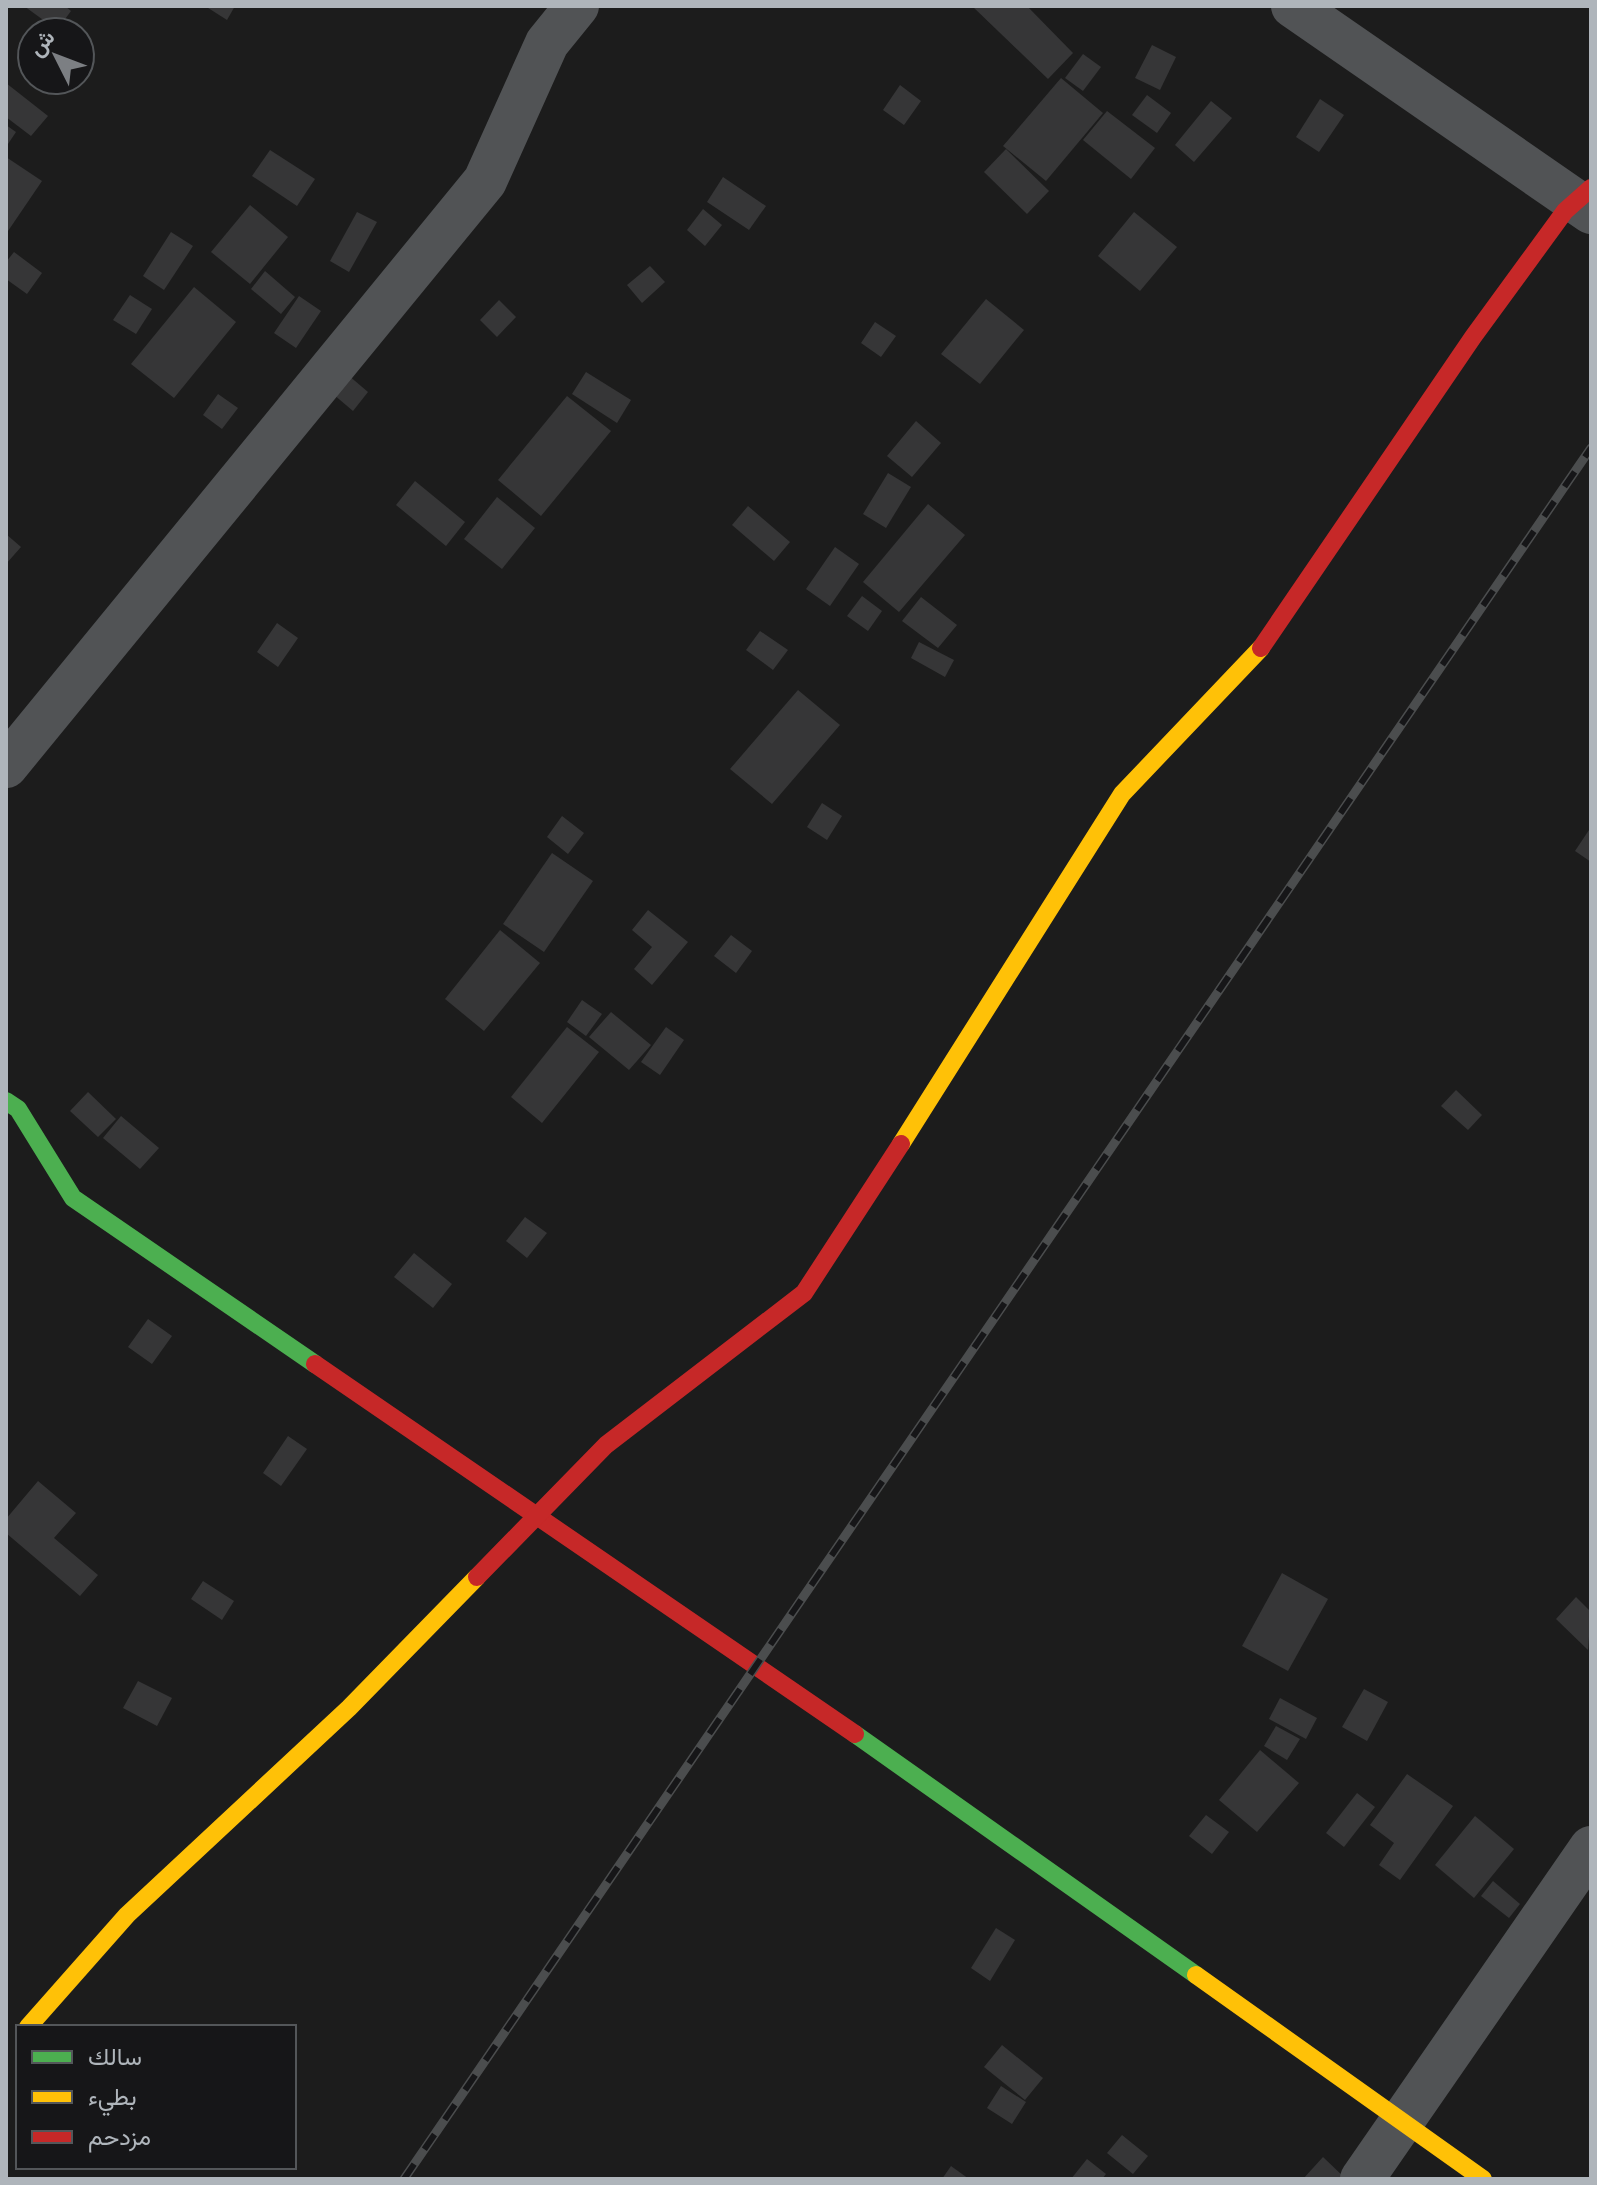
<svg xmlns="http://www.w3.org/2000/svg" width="1597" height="2185" viewBox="0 0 1597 2185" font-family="'Space Grotesk',Vazirmatn,sans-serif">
	<rect width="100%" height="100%" fill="#1c1c1c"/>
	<g fill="#363637">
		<polygon points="24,6 65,6 71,11 57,30"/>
		<polygon points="205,6 235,6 227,20"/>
		<polygon points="972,6 1027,6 1073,53 1048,79"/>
		<polygon points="1152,45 1176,57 1160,90 1135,78"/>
		<polygon points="1083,54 1101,67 1083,91 1065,78"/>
		<polygon points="1061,78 1103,113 1046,181 1003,146"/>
		<polygon points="6,83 48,116 31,136 6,117"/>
		<polygon points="900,85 921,101 904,125 883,110"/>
		<polygon points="1147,95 1171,113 1157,133 1132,115"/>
		<polygon points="1320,99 1344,115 1319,152 1296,137"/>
		<polygon points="1211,101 1232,118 1194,162 1175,145"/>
		<polygon points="1107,111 1155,148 1131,179 1083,140"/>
		<polygon points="6,125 16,132 6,147"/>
		<polygon points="1006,149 1049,191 1027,214 984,172"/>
		<polygon points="270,150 315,179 297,206 252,176"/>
		<polygon points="6,157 42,181 6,234"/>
		<polygon points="723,177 766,206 749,230 707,202"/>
		<polygon points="250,205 288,237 250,284 211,252"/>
		<polygon points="703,209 722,225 705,246 687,230"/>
		<polygon points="357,212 377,222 349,272 330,261"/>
		<polygon points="1134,212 1177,247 1140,291 1098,256"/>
		<polygon points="171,232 193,246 164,290 143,276"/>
		<polygon points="14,252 42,273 27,294 6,279 6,262"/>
		<polygon points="650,266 665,282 642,303 627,285"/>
		<polygon points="265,271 295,297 281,314 251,289"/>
		<polygon points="194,287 236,322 174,398 131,364"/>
		<polygon points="130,295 152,309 136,334 113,320"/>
		<polygon points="299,296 321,311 296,348 274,333"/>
		<polygon points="986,299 1024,330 980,384 941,354"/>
		<polygon points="499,300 516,317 497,337 480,320"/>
		<polygon points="875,322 896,336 881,357 861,343"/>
		<polygon points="586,372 631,400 617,423 572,394"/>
		<polygon points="348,375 368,392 353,411 333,394"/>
		<polygon points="218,394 238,408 222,429 203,415"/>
		<polygon points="567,396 611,431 541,516 498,480"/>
		<polygon points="916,421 941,443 912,477 887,456"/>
		<polygon points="888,473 911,487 886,528 863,514"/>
		<polygon points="415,481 465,522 446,546 396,505"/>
		<polygon points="497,497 535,528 502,569 464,539"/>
		<polygon points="928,504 965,535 899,612 863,582"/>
		<polygon points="748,506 790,542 774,561 732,525"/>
		<polygon points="6,534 21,547 6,564"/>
		<polygon points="835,547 859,564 830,606 806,589"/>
		<polygon points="862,596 882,611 868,631 847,616"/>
		<polygon points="921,597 957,625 938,648 902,621"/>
		<polygon points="277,623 298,638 278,667 257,652"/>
		<polygon points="760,631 788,650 773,670 746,650"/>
		<polygon points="919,642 954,660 945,677 911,658"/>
		<polygon points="798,690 840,725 772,804 730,769"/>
		<polygon points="822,803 842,816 827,840 807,827"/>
		<polygon points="562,816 584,833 568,854 547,837"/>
		<polygon points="1591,827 1591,862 1575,851"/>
		<polygon points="552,853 593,881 544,952 503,924"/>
		<polygon points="648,910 688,942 652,985 634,969 652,947 632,930"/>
		<polygon points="500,930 540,963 484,1031 445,999"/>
		<polygon points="731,935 752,951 736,973 714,956"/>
		<polygon points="582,1000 602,1014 586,1036 567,1022"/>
		<polygon points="611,1012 651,1045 629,1070 589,1037"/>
		<polygon points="567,1027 599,1052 542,1123 511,1097"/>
		<polygon points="666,1027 684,1040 660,1075 641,1062"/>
		<polygon points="1456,1090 1482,1115 1468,1130 1441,1106"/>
		<polygon points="88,1092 116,1119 98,1137 70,1111"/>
		<polygon points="121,1116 159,1148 140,1169 103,1138"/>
		<polygon points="525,1217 547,1233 527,1258 506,1241"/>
		<polygon points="414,1253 452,1284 433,1308 394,1277"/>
		<polygon points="148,1319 172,1336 152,1364 128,1347"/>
		<polygon points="288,1436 307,1449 281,1486 263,1473"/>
		<polygon points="38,1481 76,1513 54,1538 98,1575 80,1596 6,1533 6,1519"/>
		<polygon points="1282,1573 1328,1599 1288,1671 1242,1646"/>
		<polygon points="203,1581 234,1601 222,1620 191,1599"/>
		<polygon points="1576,1597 1591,1612 1588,1650 1556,1619"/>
		<polygon points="138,1681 172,1698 157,1726 123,1708"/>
		<polygon points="1364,1689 1388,1702 1367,1741 1342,1727"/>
		<polygon points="1280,1698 1317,1718 1306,1739 1269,1719"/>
		<polygon points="1276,1726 1300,1739 1287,1760 1264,1746"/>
		<polygon points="1260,1750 1299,1783 1257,1832 1219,1800"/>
		<polygon points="1407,1774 1453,1806 1400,1880 1379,1865 1394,1843 1370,1825"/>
		<polygon points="1357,1793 1375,1807 1344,1847 1326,1833"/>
		<polygon points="1206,1815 1229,1832 1212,1854 1189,1836"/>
		<polygon points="1475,1816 1514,1849 1474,1898 1435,1865"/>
		<polygon points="1493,1881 1520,1904 1509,1918 1481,1896"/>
		<polygon points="996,1928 1015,1940 990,1981 971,1968"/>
		<polygon points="1002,2045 1043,2078 1025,2100 984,2067"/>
		<polygon points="1001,2086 1026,2102 1012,2124 987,2108"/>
		<polygon points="1122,2135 1148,2156 1133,2174 1107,2153"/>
		<polygon points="1323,2157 1346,2179 1303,2179"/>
		<polygon points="1087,2159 1106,2174 1102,2179 1071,2179"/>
		<polygon points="951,2166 969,2179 942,2179"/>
	</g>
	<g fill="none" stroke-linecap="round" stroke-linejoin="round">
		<g stroke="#515355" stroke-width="44">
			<polyline points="1293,6 1591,212"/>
			<polyline points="6,766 485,181 547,43 577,6"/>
			<polyline points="1362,2179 1591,1848"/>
		</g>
		<g stroke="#4caf50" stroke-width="18">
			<polyline points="6,1101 18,1109 73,1198 315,1364"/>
			<polyline points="855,1734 1196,1975"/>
		</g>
		<g stroke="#ffc107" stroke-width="18">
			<polyline points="901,1144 1122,794 1261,648"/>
			<polyline points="1196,1975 1483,2179"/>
			<polyline points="28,2027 127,1915 349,1708 477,1577"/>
		</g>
		<g stroke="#c62828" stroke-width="18">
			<polyline points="1261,648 1473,337 1565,211 1591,188"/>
			<polyline points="315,1364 855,1734"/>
			<polyline points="477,1577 606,1445 804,1293 901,1144"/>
		</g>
		<g stroke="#4b4d4e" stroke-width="9">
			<polyline id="rail" points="404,2179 1591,448"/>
		</g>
		<use href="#rail" stroke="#161618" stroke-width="6" stroke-dasharray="18" stroke-linecap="butt"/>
	</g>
	<rect width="1597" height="2185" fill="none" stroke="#afb5bb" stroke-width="16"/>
	<rect x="16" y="2025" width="280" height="144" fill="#161618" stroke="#535659" stroke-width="2"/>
	<rect x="32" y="2051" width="40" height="12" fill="#4caf50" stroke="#535659" stroke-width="2"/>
	<text x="88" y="2065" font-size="24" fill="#afb5bb">سالك</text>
	<rect x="32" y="2091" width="40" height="12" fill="#ffc107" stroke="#535659" stroke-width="2"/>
	<text x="88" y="2105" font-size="24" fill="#afb5bb">بطيء</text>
	<rect x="32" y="2131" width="40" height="12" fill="#c62828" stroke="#535659" stroke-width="2"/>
	<text x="88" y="2145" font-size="24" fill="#afb5bb">مزدحم</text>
	<g transform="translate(56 56) rotate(312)"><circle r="38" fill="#161618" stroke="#535659" stroke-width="2"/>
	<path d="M0-6L14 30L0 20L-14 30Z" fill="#7c7f83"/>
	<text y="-12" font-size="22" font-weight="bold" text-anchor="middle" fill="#afb5bb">ش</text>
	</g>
</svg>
